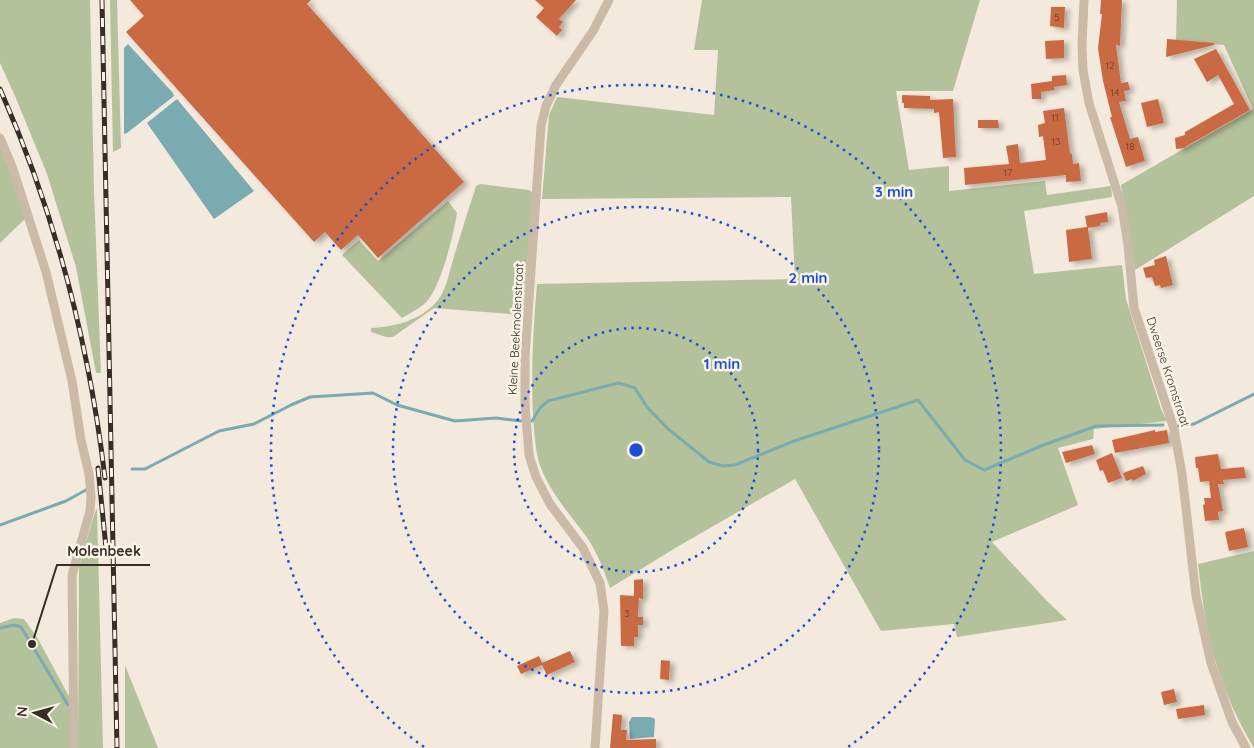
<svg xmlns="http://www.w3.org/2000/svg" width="1254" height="748" viewBox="0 0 1254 748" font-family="Quicksand,sans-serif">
	<defs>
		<filter id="shadow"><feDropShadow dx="4.5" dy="2.5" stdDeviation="2.5" flood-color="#0004"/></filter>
	</defs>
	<rect width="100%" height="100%" fill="#f3e9dc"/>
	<g fill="#b3c29b">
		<polygon points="0,0 90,0 94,191 101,373 96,373 76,267 47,174 15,96 0,63"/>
		<polygon points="110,0 117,0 121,148 113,152"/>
		<path d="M702 0H980L953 91H896L909 170 949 166V191L1045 181 1047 195 1111 186 1112 197 1024 211 1034 274 1122 265 1126 299 1161 409 1167 421 1094 429 1093 439 1058 448 1078 505 992 542 1047 601 1067 620 957 637 954 624 881 631 795 479 677 547 610 588C604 570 597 552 586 536 571 516 554 497 543 473 535 455 535 437 533 417 531 372 533 329 537 284L795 279 791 197 542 199 549 115 557 97 714 115 718 50H694Z"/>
		<polygon points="1177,0 1254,0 1254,196 1135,270 1121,185 1253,109 1224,45 1176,41"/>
		<polygon points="0,145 28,216 0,243"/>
		<path d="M480 184 529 190 533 193 523 315 434 308 393 337H386L371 332V328C395 327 422 320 438 300 446 290 449 273 453 260 460 236 468 211 476 186Z"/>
		<path d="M448 201 457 213C454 233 442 281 430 297 424 307 412 312 402 318L342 255 359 240 378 261Z"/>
		<polygon points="97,508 103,748 78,748 79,567 94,515"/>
		<path d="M1254 551V748C1238 722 1225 692 1216 663 1206 631 1202 597 1198 564Z"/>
		<polygon points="14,618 24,619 38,639 71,700 71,748 0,748 0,623"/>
		<polygon points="125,665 158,748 125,748"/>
	</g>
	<g fill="#7aabb1">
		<polygon points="128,44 173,93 174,96 127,133 124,134 124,48"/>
		<polygon points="177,99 254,191 214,219 147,123"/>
		<polygon points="632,717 651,717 655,719 654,737 630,739 629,722"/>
	</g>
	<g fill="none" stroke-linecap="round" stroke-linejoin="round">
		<g stroke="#7aabb1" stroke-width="3">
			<polyline points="532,421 540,408 548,401 618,383 635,388 647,407 667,428 709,462 723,466 735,465 794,441 918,400 965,460 984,470 1041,446 1096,426 1163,425"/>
			<polyline points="1177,426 1194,424 1254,394"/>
			<polyline points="132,469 145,469 219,431 254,424 291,405 310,397 373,393 397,405 455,421 496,418 521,421"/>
			<polyline points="0,525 66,501 86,490"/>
			<polyline points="0,628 14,625 21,627 68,705"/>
		</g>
	</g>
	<g fill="#ca6b43" filter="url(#shadow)">
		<polygon points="130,0 311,0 307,4 464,182 378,258 358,235 341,250 325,232 314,242 126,32 144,16"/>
		<polygon points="535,0 576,0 559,19 563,22 559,27 562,30 557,36 536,17 544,8"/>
		<polygon points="1101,0 1122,0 1120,46 1116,45 1121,83 1128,82 1130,90 1124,91 1126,101 1119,102 1130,139 1138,137 1145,161 1126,167 1110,117 1112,117 1103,81 1098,48 1102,14 1100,14"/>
		<polygon points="1051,7 1065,7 1064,28 1050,26"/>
		<polygon points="1167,39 1214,43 1214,45 1166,57"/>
		<polygon points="1064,40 1064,58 1046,59 1045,41"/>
		<polygon points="1216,49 1250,110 1185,147 1185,148 1176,149 1175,138 1185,135 1185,132 1234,104 1218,75 1207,82 1194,59"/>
		<polygon points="1066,75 1067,85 1054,87 1055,90 1041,92 1041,99 1032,99 1031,84 1052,81 1052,76"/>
		<polygon points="902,95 930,96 930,100 953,99 956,157 943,158 939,112 934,113 934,109 904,108 904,103 902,103"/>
		<polygon points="1158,99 1164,123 1147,127 1141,103"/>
		<polygon points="1064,108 1070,154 1072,154 1073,164 1079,163 1081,181 1066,182 1066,175 965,185 964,168 1009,164 1006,146 1018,144 1020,163 1046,160 1043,136 1039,137 1038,125 1045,123 1043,111"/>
		<polygon points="978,120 998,120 999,128 978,128"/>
		<polygon points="1107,212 1108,222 1100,223 1100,226 1088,228 1092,259 1069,262 1066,230 1087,227 1085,216"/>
		<polygon points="1166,256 1173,285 1161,288 1160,285 1155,286 1152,277 1146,278 1143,268 1155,265 1154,260"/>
		<polygon points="1155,430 1155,432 1167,430 1169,443 1115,453 1112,440"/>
		<polygon points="1092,445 1095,454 1066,463 1062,452"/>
		<polygon points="1112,453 1122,478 1108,483 1103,470 1100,471 1096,460"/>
		<polygon points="1218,454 1221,469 1244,467 1246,478 1223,480 1224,484 1218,484 1223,511 1218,512 1219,520 1205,521 1203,505 1205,504 1204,498 1211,498 1209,481 1200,482 1198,468 1196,468 1195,457"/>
		<polygon points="1143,466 1146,474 1133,481 1132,479 1126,481 1123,473"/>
		<polygon points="1244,528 1248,547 1229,551 1225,532"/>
		<polygon points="643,579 643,599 639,598 638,617 643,617 643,625 638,625 638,637 634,637 634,646 621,646 620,595 634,596 634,580"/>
		<polygon points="570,651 575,662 547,675 542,665 521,674 517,666 539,656 542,663"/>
		<polygon points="661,660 670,661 669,680 660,679"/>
		<polygon points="1174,689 1177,702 1164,705 1161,692"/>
		<polygon points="1204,705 1205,715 1178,719 1176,709"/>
		<polygon points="613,714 622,715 621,730 627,730 626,740 656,739 656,748 610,748"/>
	</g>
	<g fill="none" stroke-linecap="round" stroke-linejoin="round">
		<g stroke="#cbbaa7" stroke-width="9">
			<polyline points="1084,0 1082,45 1083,70 1089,103 1122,207 1128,245 1134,308 1174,429 1182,474 1196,596 1211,663 1232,722 1246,748"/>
			<polyline points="0,138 13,169 46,272 72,381 81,440 89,474 91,497 90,511 72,575 74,748"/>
			<polyline points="595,748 604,611 600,583 583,548 550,504 536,477 529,455 525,404 525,357 541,126 546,106 556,85 593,31 609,0"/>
		</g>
		<g stroke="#382e28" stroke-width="5">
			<g id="rail">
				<polyline points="102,0 117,748"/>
				<path d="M0 89C55 213 89 343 105 478"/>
				<polyline points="98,468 106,548"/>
			</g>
		</g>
		<use href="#rail" stroke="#faf3e8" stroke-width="3" stroke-dasharray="9" stroke-linecap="butt"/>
	</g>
	<g fill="none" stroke="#1d4ed8" stroke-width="2.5" stroke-dasharray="2.5 5">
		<circle cx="636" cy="450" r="122"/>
		<circle cx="636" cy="450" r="243"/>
		<path d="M424 747A365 365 0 1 1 848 747"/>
	</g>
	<g text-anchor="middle" stroke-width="5" stroke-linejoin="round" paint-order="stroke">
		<g font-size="10" fill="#5c3d2f">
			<text x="1057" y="21">5</text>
			<text x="1110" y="69">12</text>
			<text x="1115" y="96">14</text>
			<text x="1055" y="121">11</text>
			<text x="1056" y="145">13</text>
			<text x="1130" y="150">18</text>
			<text x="1008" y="176">17</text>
			<text x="627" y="617">3</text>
		</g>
		<g font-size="12" fill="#382e28" stroke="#faf3e8">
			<text transform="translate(516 329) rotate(-87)" y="4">Kleine Beekmolenstraat</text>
			<text transform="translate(1168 372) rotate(72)" y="4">Dweerse Kromstraat</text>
		</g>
	</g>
	<circle cx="636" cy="450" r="8" fill="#1d4ed8" stroke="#faf3e8" stroke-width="2.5"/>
	<g font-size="15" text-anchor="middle" font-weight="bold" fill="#1d4ed8" stroke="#faf3e8" stroke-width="5" stroke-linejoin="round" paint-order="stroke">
		<text x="894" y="197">3 min</text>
		<text x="808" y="283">2 min</text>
		<text x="722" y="369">1 min</text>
	</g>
	<path fill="none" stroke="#382e28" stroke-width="2" d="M32 644L57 565H150"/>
	<circle fill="#382e28" stroke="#faf3e8" stroke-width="2" cx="32" cy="644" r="5"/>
	<g font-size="14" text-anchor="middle" font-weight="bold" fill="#382e28" stroke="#faf3e8" stroke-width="5" stroke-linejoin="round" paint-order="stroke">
		<text x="104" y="556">Molenbeek</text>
	</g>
	<g transform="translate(35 713) rotate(276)" stroke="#faf3e8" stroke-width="4" paint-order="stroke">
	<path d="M0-4L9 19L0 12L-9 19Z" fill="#382e28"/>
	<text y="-8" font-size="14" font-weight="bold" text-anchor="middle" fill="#382e28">N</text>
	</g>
</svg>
